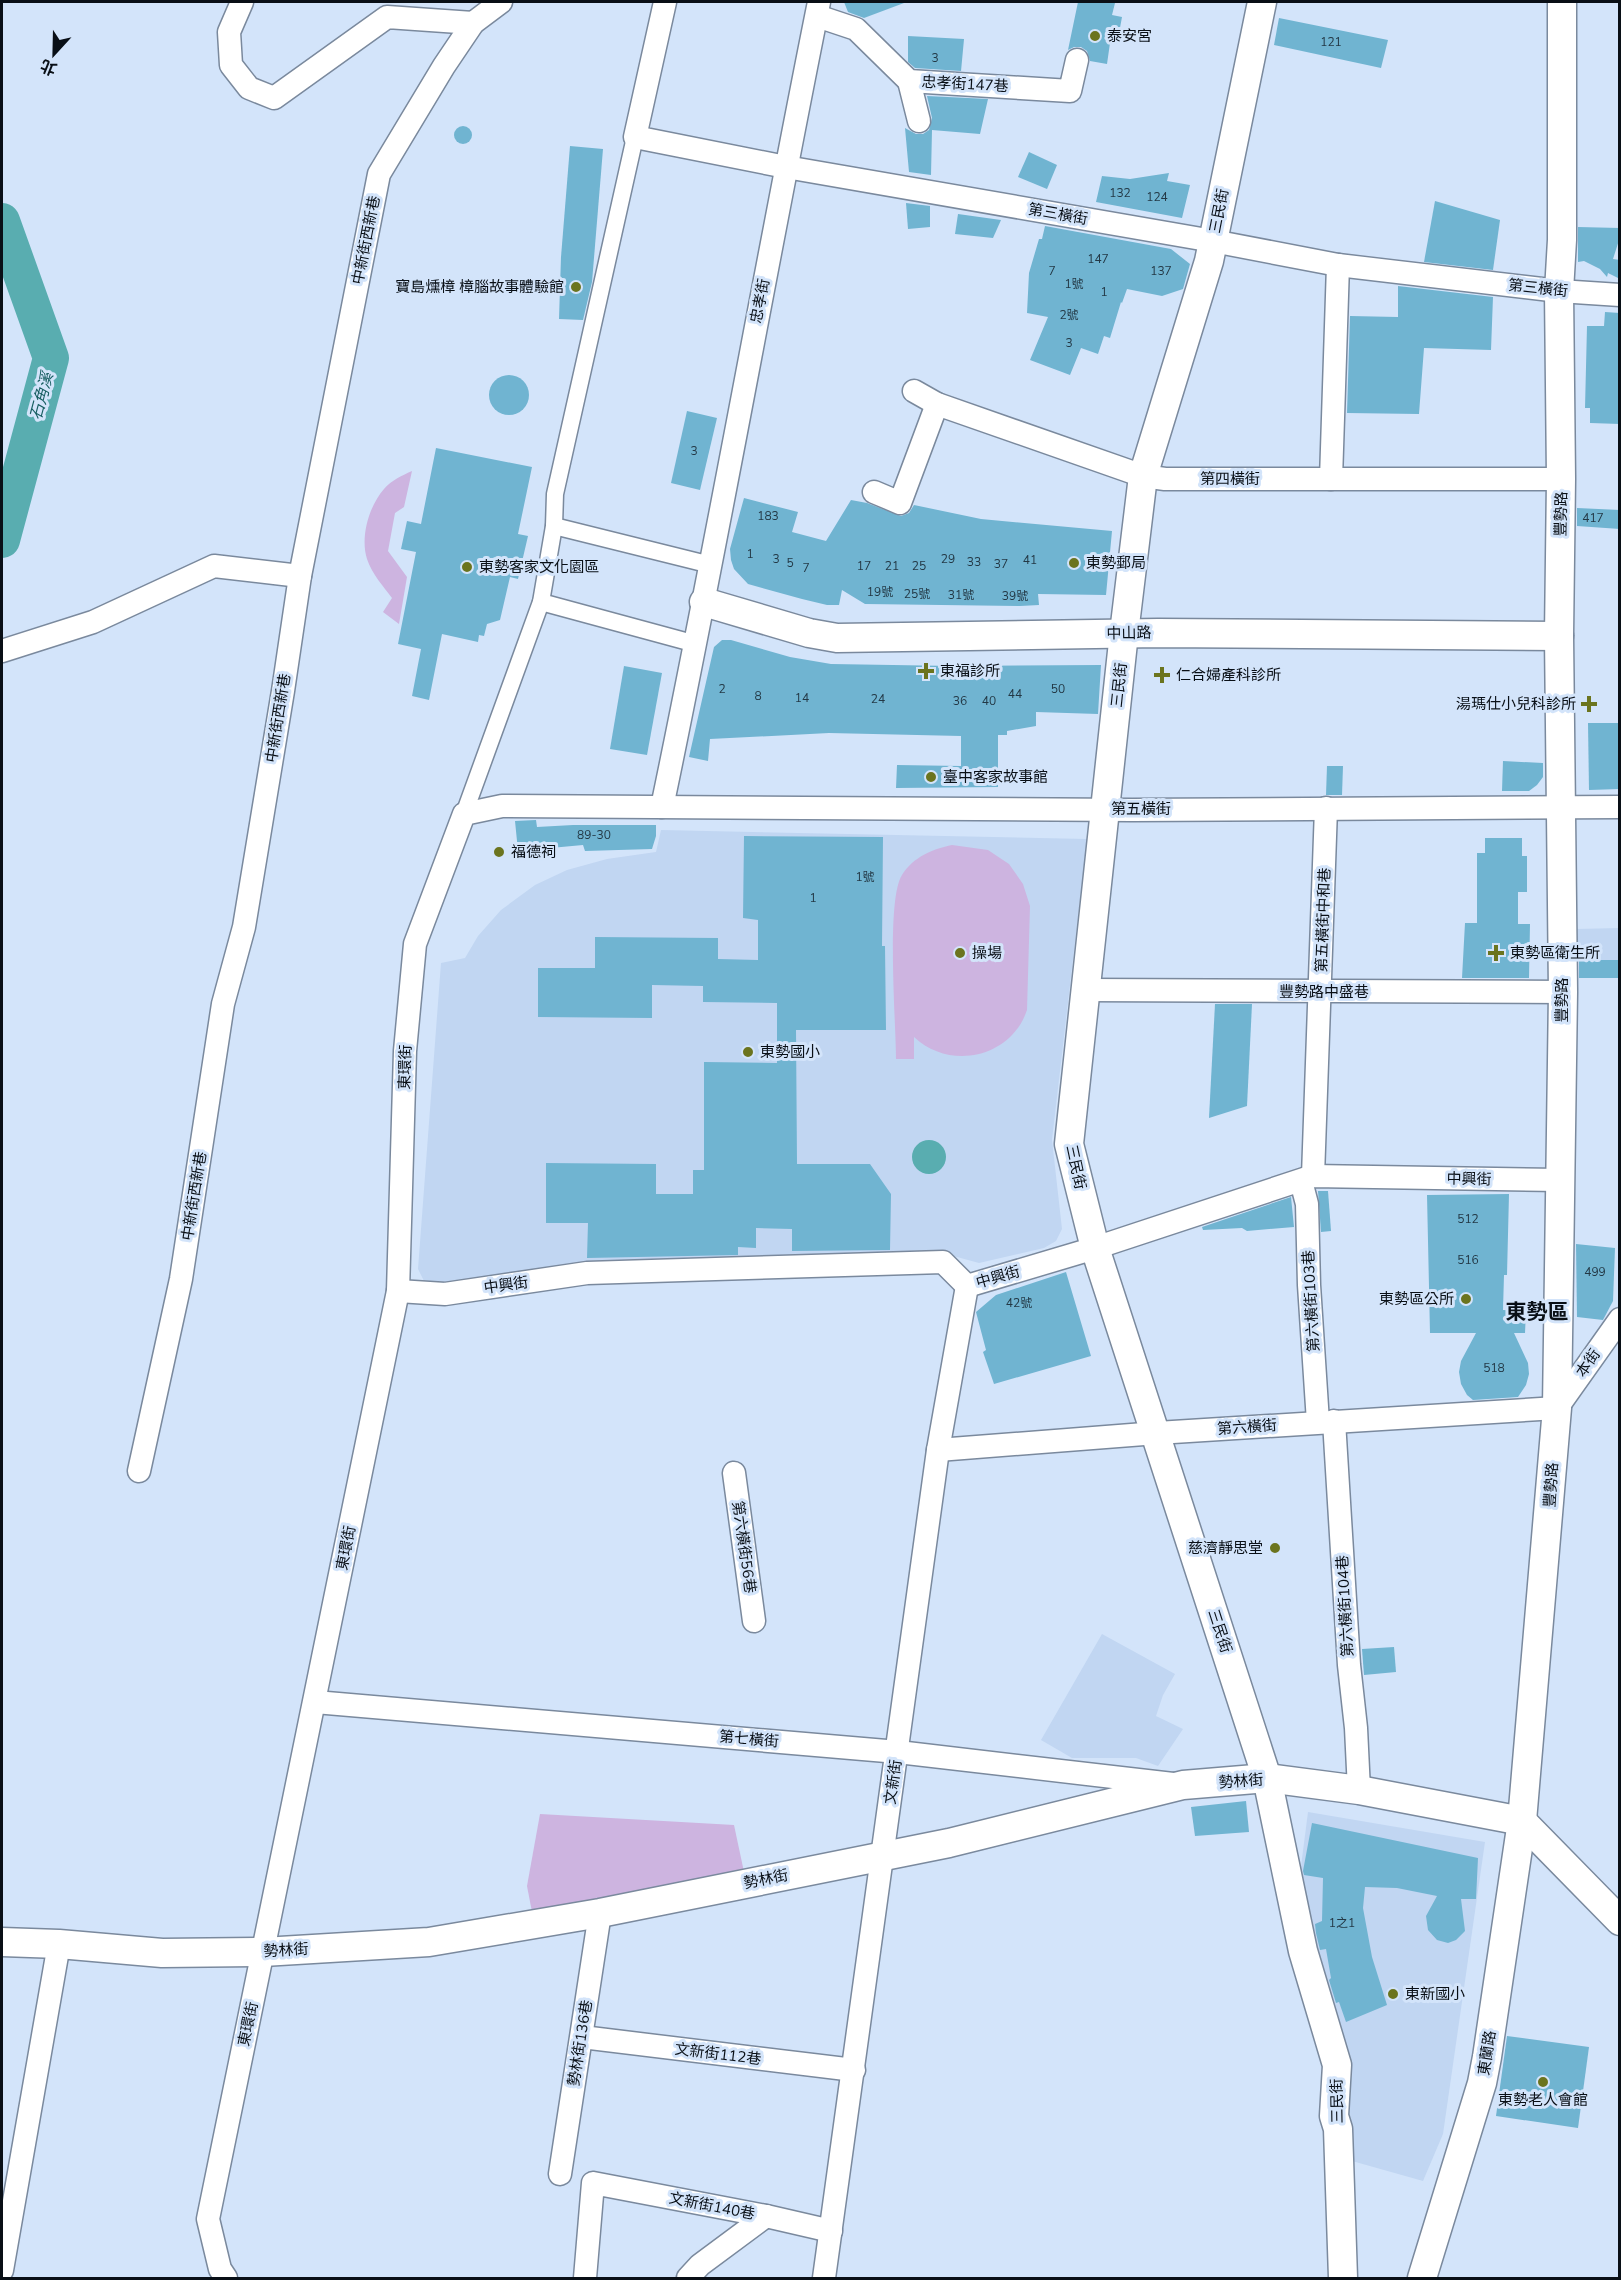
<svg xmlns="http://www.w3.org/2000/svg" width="1621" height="2280" viewBox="0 0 1621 2280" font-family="'Nunito Sans','Noto Sans TC',sans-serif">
	<rect width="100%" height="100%" fill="#d3e4fa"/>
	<g fill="#c1d6f2">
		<polygon points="661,830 1087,839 1052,1140 1062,1229 1056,1241 1044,1248 979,1263 946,1254 446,1287 425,1283 418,1269 441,963 465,958 478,936 501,910 535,885 567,870 607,859 656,852"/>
		<polygon points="1619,928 1619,960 1576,960 1576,929"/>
		<polygon points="1102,1634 1175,1674 1163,1695 1156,1716 1183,1729 1158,1766 1136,1758 1072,1758 1041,1740"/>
		<polygon points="1308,1812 1485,1842 1443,2134 1423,2181 1352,2161 1309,1949 1300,1874"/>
	</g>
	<g fill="#cdb4e0">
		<path d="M412 471 404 507 395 513 388 551 407 577 399 624 383 612 392 598C383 586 372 574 367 559 360 537 369 506 384 489 392 480 401 476 412 471Z"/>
		<path d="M952 845 988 850 1009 864 1023 884 1030 906 1027 1010C1011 1058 950 1071 914 1037V1059H896C896 1023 886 900 902 875 913 857 933 849 952 845Z"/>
		<polygon points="540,1814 734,1825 744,1872 532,1912 527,1886"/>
	</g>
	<circle fill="#59adb0" cx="929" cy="1157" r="17"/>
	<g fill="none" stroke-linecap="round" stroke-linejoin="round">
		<polyline stroke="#59adb0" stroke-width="36" points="2,221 51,358 2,540"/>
	</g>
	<g fill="#70b4d1">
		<polygon points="844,2 903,2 904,3 864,18 848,12"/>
		<polygon points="1078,2 1115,3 1112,15 1122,17 1117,44 1110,43 1107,64 1090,61 1087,51 1081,47 1074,47 1068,50"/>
		<polygon points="1279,18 1388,40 1381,68 1274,45"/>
		<polygon points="908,36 964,39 961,71 915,68 908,62"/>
		<polygon points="927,96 988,99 980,134 932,130 931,175 909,172 905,128 916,134 923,134 929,130 932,118"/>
		<circle cx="463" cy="135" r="9"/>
		<polygon points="570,146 603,149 592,282 583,320 559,319 561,257"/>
		<polygon points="1029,152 1057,165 1047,189 1018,177"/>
		<polygon points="1169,173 1167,181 1190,185 1182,218 1096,202 1102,176 1130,179"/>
		<polygon points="1435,201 1500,220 1493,270 1424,262"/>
		<polygon points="906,203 930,206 930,227 908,229"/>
		<polygon points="958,214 1001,220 993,238 955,234"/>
		<polygon points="1045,226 1171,249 1190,264 1183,289 1162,296 1127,289 1122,303 1121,302 1110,338 1104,336 1098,354 1081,348 1070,375 1030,360 1048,317 1027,313 1029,273 1039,239 1042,239"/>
		<polygon points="1578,227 1620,228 1620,237 1613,259 1620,260 1620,279 1608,273 1607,277 1600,269 1584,261 1578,262"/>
		<polygon points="1398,286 1493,297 1491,350 1424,348 1419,414 1347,413 1350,316 1398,317"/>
		<polygon points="1605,312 1620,313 1620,424 1590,423 1590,408 1585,408 1587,326 1604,326"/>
		<circle cx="509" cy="395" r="20"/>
		<polygon points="687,411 717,418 700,490 671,483"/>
		<polygon points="436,448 532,467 518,534 528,536 518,579 510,577 500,620 487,624 484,636 479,635 478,642 442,634 429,700 412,696 421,649 398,644 416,552 401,549 407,521 421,524"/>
		<polygon points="744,498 798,512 792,532 826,541 851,500 867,503 901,516 909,513 914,505 981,519 1112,531 1106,595 1038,594 1039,605 1020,606 865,604 842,590 839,605 827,605 802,599 748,584 734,569 731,560 730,549"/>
		<polygon points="1577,508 1620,510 1620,529 1577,526"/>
		<polygon points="722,640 731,640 790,657 831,664 954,666 1101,665 1098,714 1036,712 1036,726 1007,731 1007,735 998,735 998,787 896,788 897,765 961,766 961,736 829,733 710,739 708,761 689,757 714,647"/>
		<polygon points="624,666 662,673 647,755 610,749"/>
		<polygon points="1588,723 1620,723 1620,789 1589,790"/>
		<polygon points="1503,761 1543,763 1543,777 1537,785 1529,791 1502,791"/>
		<polygon points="1327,766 1343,766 1342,795 1326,795"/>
		<polygon points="536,820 537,827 573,825 656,825 656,836 652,849 585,851 583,845 518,851 515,821"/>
		<polygon points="744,836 883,837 882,946 885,946 886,1030 796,1030 797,1164 870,1164 891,1194 890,1250 792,1251 792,1229 756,1228 756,1248 738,1247 738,1255 587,1258 588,1223 546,1223 546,1163 656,1164 656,1194 693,1194 693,1170 704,1170 704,1062 777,1063 777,1003 703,1002 703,986 652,985 652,1018 538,1017 538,968 595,968 595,937 718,938 718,959 758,960 758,920 743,918"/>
		<polygon points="1485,838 1522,838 1522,856 1527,856 1527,892 1518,892 1518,924 1530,924 1529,978 1462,978 1465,923 1477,923 1477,853 1485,853"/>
		<rect x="1579" y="960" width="41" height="18"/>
		<polygon points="1215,1004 1252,1004 1247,1106 1209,1118"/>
		<polygon points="1318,1191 1328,1191 1331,1231 1321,1232"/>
		<polygon points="1509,1194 1507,1275 1504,1275 1503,1310 1526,1311 1525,1333 1514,1333 1528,1363 1529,1374 1526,1385 1518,1397 1473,1400 1467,1395 1461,1384 1459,1372 1461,1361 1476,1333 1430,1333 1427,1195"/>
		<polygon points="1291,1197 1294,1227 1247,1231 1242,1228 1203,1230 1202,1227"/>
		<polygon points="1576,1244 1615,1248 1613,1301 1603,1320 1577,1317"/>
		<polygon points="1066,1272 1091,1356 994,1384 983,1352 986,1350 976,1312 996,1295"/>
		<polygon points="1394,1647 1396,1672 1364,1675 1362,1649"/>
		<polygon points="1246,1801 1249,1832 1195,1836 1191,1807"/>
		<polygon points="1312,1823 1478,1858 1476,1899 1461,1899 1465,1931 1456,1940 1448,1943 1437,1940 1428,1930 1426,1916 1437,1896 1397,1888 1365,1887 1363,1908 1372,1957 1387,2005 1346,2022 1339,2002 1336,2003 1329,1980 1331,1978 1326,1949 1320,1950 1316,1933 1315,1924 1322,1921 1323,1878 1304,1875 1303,1871"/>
		<polygon points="1507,2036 1589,2047 1578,2128 1496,2116"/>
	</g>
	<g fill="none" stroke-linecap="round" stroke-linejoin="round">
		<g stroke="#7a899d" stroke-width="19">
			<g id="pedestrian">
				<polyline points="554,526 711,565"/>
				<polyline points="541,602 696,644"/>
				<polyline points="464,814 541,602 554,526 555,494 635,137"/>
			</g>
		</g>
		<g stroke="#7a899d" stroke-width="25">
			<g id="minor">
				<polyline points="242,2 229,32 231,65 249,88 274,98 387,17 473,23"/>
				<polyline points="665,2 635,137 786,167 1213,241 1338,265 1559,291 1620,295"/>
				<polyline points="817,16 856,29 909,81 1070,91 1077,60"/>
				<polyline points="909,81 919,121"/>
				<polyline points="914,391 937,404 1143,476 1165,479 1561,479"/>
				<polyline points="1331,479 1338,265"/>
				<polyline points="874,492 900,503 937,404"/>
				<polyline points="2,651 93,622 214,566 300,576"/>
				<path d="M662 807C718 539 765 270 819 2"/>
				<polyline points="1085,990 1563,992"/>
				<polyline points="1313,1176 1326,808"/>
				<polyline points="1301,1181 1307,1204 1309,1285 1318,1422"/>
				<polyline points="398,1291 445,1294 587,1273 943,1262 967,1286 1095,1248 1313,1176 1559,1180"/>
				<polyline points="1334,1421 1349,1665 1356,1728 1359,1790"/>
				<polyline points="938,1450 1157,1433 1557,1408 1620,1319"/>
				<polyline points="139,1471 181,1279 223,1004 244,927 283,691 300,576 379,174 444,66 473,23 501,2"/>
				<polyline points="734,1473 754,1621"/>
				<polyline points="315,1702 898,1752 1173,1784"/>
				<polyline points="582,2037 854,2070"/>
				<polyline points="560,2174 600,1913"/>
				<polyline points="2,2270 59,1944"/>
				<polyline points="226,2278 220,2269 208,2219 398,1291 405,1051 415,944 464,814 502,806 1132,810 1620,807"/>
				<polyline points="585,2278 593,2183 766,2216 831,2231"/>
				<polyline points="688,2278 700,2265 766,2216"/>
				<polyline points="824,2278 938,1450 967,1286"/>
			</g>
		</g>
		<g stroke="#7a899d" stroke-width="31">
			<g id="tertiary">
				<polyline points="1262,2 1209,261 1143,476 1124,633 1069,1144 1095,1248 1267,1778 1303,1951 1337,2065 1334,2116 1338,2129 1343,2278"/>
				<polyline points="704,602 809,633 837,638 1158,633 1559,636"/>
				<polyline points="1522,1821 1620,1921"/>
				<polyline points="2,1942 59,1944 162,1953 263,1952 429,1942 600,1913 949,1843 1183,1785 1267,1778 1359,1790 1522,1821"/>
				<polyline points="1422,2278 1482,2083 1487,2057 1522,1821 1557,1408 1563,992 1559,636 1561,479 1559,291 1562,240 1562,2"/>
			</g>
		</g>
		<use href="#pedestrian" stroke="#fff" stroke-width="16"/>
		<use href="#minor" stroke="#fff" stroke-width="22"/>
		<use href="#tertiary" stroke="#fff" stroke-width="28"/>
	</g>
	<g fill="#6b741e" stroke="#d3e4fa" stroke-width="2">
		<circle cx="1095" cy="36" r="6"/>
		<circle cx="576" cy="287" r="6"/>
		<circle cx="1074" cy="563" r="6"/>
		<circle cx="467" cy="567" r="6"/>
		<path d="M923 662h6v6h6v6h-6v6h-6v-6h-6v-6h6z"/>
		<path d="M1159 666h6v6h6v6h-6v6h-6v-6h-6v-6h6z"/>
		<path d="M1586 695h6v6h6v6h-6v6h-6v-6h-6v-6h6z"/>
		<circle cx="931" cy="777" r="6"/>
		<circle cx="499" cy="852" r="6"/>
		<circle cx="960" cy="953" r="6"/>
		<path d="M1493 944h6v6h6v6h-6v6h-6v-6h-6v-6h6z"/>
		<circle cx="748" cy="1052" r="6"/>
		<circle cx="1466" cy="1299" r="6"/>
		<circle cx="1275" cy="1548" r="6"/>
		<circle cx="1393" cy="1994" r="6"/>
		<circle cx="1543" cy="2082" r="6"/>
	</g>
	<g text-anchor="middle" stroke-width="6" stroke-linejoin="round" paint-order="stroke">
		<g font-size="12" fill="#233845">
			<text x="1331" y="46">121</text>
			<text x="935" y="62">3</text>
			<text x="1120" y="197">132</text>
			<text x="1157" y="201">124</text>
			<text x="1098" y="263">147</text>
			<text x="1052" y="275">7</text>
			<text x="1161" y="275">137</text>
			<text x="1074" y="288">1號</text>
			<text x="1104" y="296">1</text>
			<text x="1069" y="319">2號</text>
			<text x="1069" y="347">3</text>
			<text x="694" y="455">3</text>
			<text x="768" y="520">183</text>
			<text x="1593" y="522">417</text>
			<text x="750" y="558">1</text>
			<text x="776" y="563">3</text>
			<text x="948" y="563">29</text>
			<text x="1030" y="564">41</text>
			<text x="974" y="566">33</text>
			<text x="790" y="567">5</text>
			<text x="1001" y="568">37</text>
			<text x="864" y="570">17</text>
			<text x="892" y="570">21</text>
			<text x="919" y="570">25</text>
			<text x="806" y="572">7</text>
			<text x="880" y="596">19號</text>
			<text x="917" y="598">25號</text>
			<text x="961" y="599">31號</text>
			<text x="1015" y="600">39號</text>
			<text x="722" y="693">2</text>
			<text x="1058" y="693">50</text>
			<text x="1015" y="698">44</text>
			<text x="758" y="700">8</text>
			<text x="802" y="702">14</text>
			<text x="878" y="703">24</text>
			<text x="960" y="705">36</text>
			<text x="989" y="705">40</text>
			<text x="594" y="839">89-30</text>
			<text x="865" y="881">1號</text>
			<text x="813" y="902">1</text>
			<text x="1468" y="1223">512</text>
			<text x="1468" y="1264">516</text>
			<text x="1595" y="1276">499</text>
			<text x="1019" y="1307">42號</text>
			<text x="1494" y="1372">518</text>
			<text x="1342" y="1927">1之1</text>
		</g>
		<g font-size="15" fill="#090f16" stroke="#d3e4fa" text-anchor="start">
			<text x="1107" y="41">泰安宮</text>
			<text x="564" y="292" text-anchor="end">寶島燻樟 樟腦故事體驗館</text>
			<text x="1086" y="568">東勢郵局</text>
			<text x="479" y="572">東勢客家文化園區</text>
			<text x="940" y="676">東福診所</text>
			<text x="1176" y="680">仁合婦產科診所</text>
			<text x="1576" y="709" text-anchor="end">湯瑪仕小兒科診所</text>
			<text x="943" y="782">臺中客家故事館</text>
			<text x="511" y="857">福德祠</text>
			<text x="972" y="958">操場</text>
			<text x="1510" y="958">東勢區衛生所</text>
			<text x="760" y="1057">東勢國小</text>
			<text x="1454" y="1304" text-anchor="end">東勢區公所</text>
			<text x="1263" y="1553" text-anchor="end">慈濟靜思堂</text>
			<text x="1405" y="1999">東新國小</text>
			<text x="1543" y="2105" text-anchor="middle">東勢老人會館</text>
		</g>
		<g font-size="15" fill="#090f16" stroke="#d3e4fa">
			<text transform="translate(965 84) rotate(3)" y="5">忠孝街147巷</text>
			<text transform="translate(1219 211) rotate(-79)" y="5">三民街</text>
			<text transform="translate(1058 214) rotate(10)" y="5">第三橫街</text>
			<text transform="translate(366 240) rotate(-79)" y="5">中新街西新巷</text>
			<text transform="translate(1538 288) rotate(6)" y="5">第三橫街</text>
			<text transform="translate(760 301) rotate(-79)" y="5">忠孝街</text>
			<text x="1230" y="484">第四橫街</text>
			<text transform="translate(1561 514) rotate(-89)" y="5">豐勢路</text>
			<text transform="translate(1129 633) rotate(-1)" y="5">中山路</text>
			<text transform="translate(1119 685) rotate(-84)" y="5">三民街</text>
			<text transform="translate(278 718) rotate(-81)" y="5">中新街西新巷</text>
			<text x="1141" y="814">第五橫街</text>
			<text transform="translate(1323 920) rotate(-88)" y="5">第五橫街中和巷</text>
			<text x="1324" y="997">豐勢路中盛巷</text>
			<text transform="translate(1562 1000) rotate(-90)" y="5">豐勢路</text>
			<text transform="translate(405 1067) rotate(-88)" y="5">東環街</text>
			<text transform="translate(1076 1167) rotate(78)" y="5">三民街</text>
			<text transform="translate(1469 1179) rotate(1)" y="5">中興街</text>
			<text transform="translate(194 1196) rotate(-81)" y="5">中新街西新巷</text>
			<text transform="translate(998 1277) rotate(-16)" y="5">中興街</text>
			<text transform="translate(506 1285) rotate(-8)" y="5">中興街</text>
			<text transform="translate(1311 1301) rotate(-93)" y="5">第六橫街103巷</text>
			<text transform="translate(1588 1363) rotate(-55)" y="5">本街</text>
			<text transform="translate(1247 1427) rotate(-4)" y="5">第六橫街</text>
			<text transform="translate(1551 1485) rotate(-86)" y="5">豐勢路</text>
			<text transform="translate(744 1547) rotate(82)" y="5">第六橫街56巷</text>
			<text transform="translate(346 1548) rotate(-79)" y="5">東環街</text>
			<text transform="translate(1345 1606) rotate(-93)" y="5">第六橫街104巷</text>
			<text transform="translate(1220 1631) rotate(72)" y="5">三民街</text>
			<text transform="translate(749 1739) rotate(5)" y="5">第七橫街</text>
			<text transform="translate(1241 1781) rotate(-4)" y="5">勢林街</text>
			<text transform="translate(893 1782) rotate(-82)" y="5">文新街</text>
			<text transform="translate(766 1879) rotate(-11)" y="5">勢林街</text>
			<text transform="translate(286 1950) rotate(-3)" y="5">勢林街</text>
			<text transform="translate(248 2024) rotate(-78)" y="5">東環街</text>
			<text transform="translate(580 2043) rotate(-81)" y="5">勢林街136巷</text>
			<text transform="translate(1487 2053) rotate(-81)" y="5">東蘭路</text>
			<text transform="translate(718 2054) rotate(7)" y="5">文新街112巷</text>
			<text transform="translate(1337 2101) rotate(-91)" y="5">三民街</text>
			<text transform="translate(712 2206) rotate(11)" y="5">文新街140巷</text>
		</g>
		<g font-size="16" font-style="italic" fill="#165d60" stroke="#d3e4fa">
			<text transform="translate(41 396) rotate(-75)" y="6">石角溪</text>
		</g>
		<g font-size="21" font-weight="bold" fill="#090f16" stroke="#d3e4fa">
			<text x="1537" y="1319">東勢區</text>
		</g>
	</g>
	<rect width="1621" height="2280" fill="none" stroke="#090f16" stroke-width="6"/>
	<g transform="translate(54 54) rotate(202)" stroke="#d3e4fa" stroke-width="4.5" paint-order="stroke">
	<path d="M0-4.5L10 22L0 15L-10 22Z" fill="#090f16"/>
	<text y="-9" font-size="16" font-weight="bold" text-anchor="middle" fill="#090f16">北</text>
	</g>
</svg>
